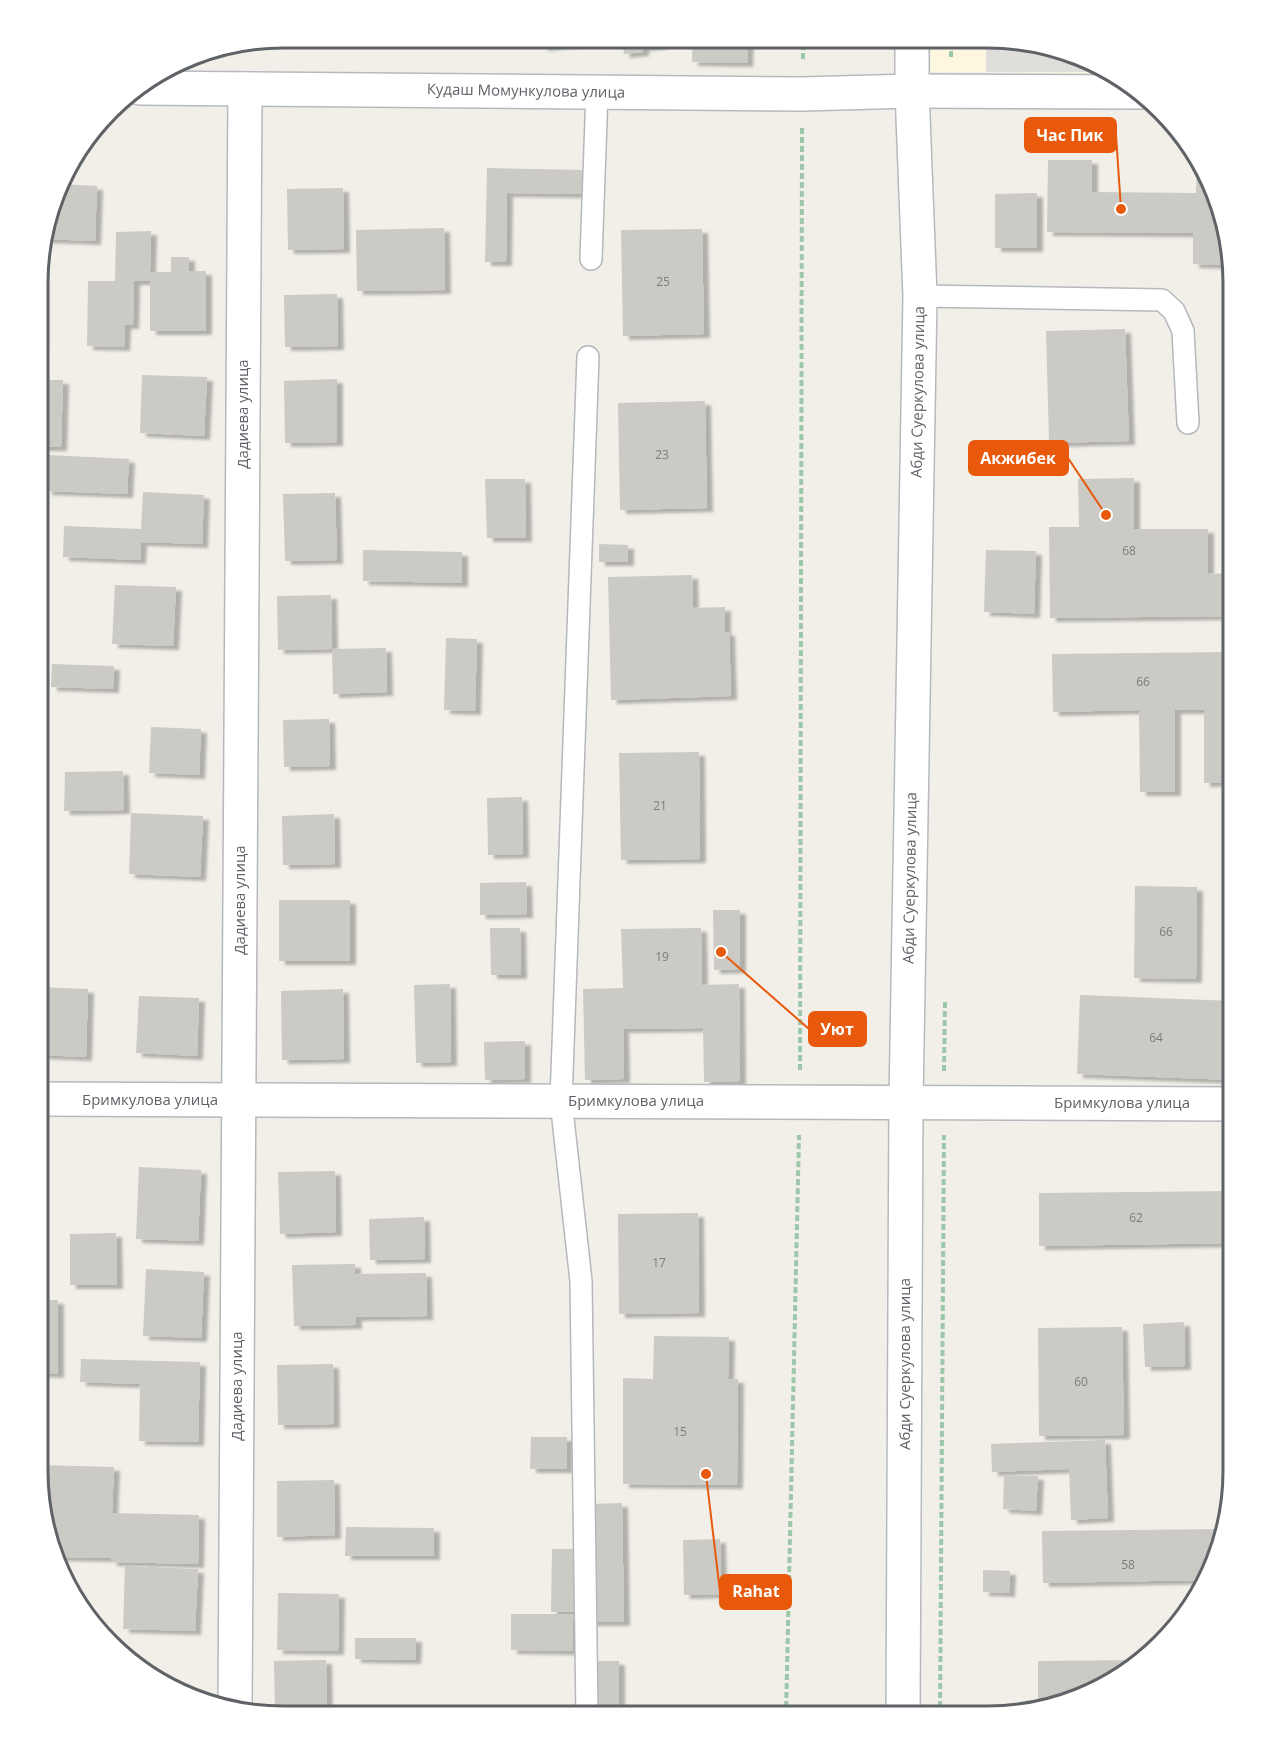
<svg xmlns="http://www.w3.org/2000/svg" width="1271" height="1754" viewBox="0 0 1271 1754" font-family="'Open Sans',sans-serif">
	<defs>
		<filter id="shadow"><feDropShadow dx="6" dy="4" stdDeviation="1.5" flood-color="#0004"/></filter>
	</defs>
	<rect width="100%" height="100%" fill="#f1efe8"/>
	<polygon fill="#fef7e0" points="931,39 1020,40 1082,56 1112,73 931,72"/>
	<polygon fill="#e0deda" points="986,40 1020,40 1082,56 1110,72 986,72"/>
	<g fill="#cccac5" filter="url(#shadow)">
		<polygon points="541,38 600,38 600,40 542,47"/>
		<polygon points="622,38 661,39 662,45 643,47 643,52 624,54"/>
		<polygon points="693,39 748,39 747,63 692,62"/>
		<polygon points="1048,160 1092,160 1092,192 1196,193 1197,161 1208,175 1229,265 1193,264 1193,233 1047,232"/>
		<polygon points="487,168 584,170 584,194 507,193 506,262 485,262"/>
		<polygon points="62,184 97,186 95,241 44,239"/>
		<polygon points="343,188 344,249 288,250 287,189"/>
		<polygon points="1037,193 1037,248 995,248 995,194"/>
		<polygon points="444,228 445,290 357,291 356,230"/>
		<polygon points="702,229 704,334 623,336 621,230"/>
		<polygon points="151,231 150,272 171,272 171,257 189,257 189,271 206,271 206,331 150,331 150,281 134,281 133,325 125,325 124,347 87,346 88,281 115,281 116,232"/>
		<polygon points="40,279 42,279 42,345 39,345"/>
		<polygon points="337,294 338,346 285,347 284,295"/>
		<polygon points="1125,329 1129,441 1049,443 1046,331"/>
		<polygon points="142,375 207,377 204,436 140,433"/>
		<polygon points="337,379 337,442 285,443 284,381"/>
		<polygon points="39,380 63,380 61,447 39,447"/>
		<polygon points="705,401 707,508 620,510 618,403"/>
		<polygon points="48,455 129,459 127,494 46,491"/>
		<polygon points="1134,478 1134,529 1208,529 1208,574 1233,573 1233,616 1050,618 1049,527 1079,527 1078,479"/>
		<polygon points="485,479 525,479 526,538 487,538"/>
		<polygon points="143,492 204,495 202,544 141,542 140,560 63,557 64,526 141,529"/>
		<polygon points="335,493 337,560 285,561 283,494"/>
		<polygon points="599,544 628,545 628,562 599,562"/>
		<polygon points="363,550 462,552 462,583 363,581"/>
		<polygon points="986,550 1036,551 1034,614 984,612"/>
		<polygon points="692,575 693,608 725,607 725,632 729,632 731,696 611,700 608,577"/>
		<polygon points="115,585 176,587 173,646 112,644"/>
		<polygon points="331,595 332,649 278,650 277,596"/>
		<polygon points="446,638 477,639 475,711 444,710"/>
		<polygon points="386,648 387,692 333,694 332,649"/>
		<polygon points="1233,652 1233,709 1231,709 1231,782 1204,783 1204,710 1175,710 1175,792 1140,792 1139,710 1053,712 1052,654"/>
		<polygon points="52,664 114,666 113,689 51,687"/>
		<polygon points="329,719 330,766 284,767 283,720"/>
		<polygon points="151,727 201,729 199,775 149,773"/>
		<polygon points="699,752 700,859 621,860 619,753"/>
		<polygon points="123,771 124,810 64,811 65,772"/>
		<polygon points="522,797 523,854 488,855 487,798"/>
		<polygon points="131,813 203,816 200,877 129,874"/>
		<polygon points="334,814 335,864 283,865 282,816"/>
		<polygon points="526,882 527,914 480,915 480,883"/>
		<polygon points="1135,886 1197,887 1196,979 1134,978"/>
		<rect x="279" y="900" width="71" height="61"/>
		<polygon points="713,910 740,910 740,969 714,970"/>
		<polygon points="490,928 520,928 521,975 491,975"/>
		<polygon points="701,928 702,985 739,984 740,1081 704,1082 703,1028 623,1029 624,1079 585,1080 583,989 623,988 621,929"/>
		<polygon points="450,984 451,1062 416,1063 414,985"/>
		<polygon points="38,987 88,989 86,1057 38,1055"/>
		<polygon points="343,989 344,1059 282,1060 281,991"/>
		<polygon points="1080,995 1233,1001 1233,1080 1077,1074"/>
		<polygon points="139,996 199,998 197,1056 136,1053"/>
		<polygon points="525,1041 525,1079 485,1080 484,1042"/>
		<polygon points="139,1167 201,1170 198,1241 136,1239"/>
		<polygon points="335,1171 336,1232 280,1234 278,1172"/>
		<polygon points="1233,1191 1233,1243 1039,1246 1039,1193"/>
		<polygon points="698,1213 699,1313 619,1314 618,1214"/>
		<polygon points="424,1217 425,1259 370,1260 369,1219"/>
		<polygon points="116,1233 117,1285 70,1285 70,1234"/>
		<polygon points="355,1264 355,1274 426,1273 427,1316 356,1317 356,1325 294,1326 292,1265"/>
		<polygon points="146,1269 204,1272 201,1338 143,1336"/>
		<polygon points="38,1300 58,1300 58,1374 38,1373"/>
		<polygon points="1184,1322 1185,1366 1145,1367 1143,1324"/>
		<polygon points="1122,1327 1124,1435 1039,1436 1038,1328"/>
		<polygon points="654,1336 729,1337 728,1379 738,1379 737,1485 623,1484 623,1378 653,1379"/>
		<polygon points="81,1359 200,1362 198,1442 139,1441 140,1384 80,1382"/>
		<polygon points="333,1364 334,1424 278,1425 277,1365"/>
		<polygon points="531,1437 567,1437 566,1469 530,1469"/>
		<polygon points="1105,1440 1108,1518 1071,1520 1069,1469 992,1472 991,1444"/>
		<polygon points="39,1465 114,1467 112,1513 199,1515 198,1564 111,1562 111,1558 57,1557 38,1475"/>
		<polygon points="1004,1475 1038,1476 1036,1511 1003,1509"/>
		<polygon points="334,1480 335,1535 277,1537 277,1481"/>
		<polygon points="622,1503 624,1622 590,1622 589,1504"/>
		<polygon points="346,1527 434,1528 434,1556 345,1556"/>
		<polygon points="1225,1529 1220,1550 1205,1580 1043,1583 1042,1531"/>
		<polygon points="720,1539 721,1594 684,1595 683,1540"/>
		<polygon points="552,1549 576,1549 575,1612 551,1612"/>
		<polygon points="125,1566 198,1569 195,1631 123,1629"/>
		<polygon points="983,1570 1010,1571 1009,1593 983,1592"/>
		<polygon points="278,1593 339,1594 338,1651 277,1650"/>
		<polygon points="511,1614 573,1614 573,1651 511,1650"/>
		<polygon points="355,1638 416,1638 415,1660 355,1659"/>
		<polygon points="326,1660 327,1715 275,1715 274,1661"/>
		<polygon points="1144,1660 1096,1691 1038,1705 1038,1661"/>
		<rect x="597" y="1661" width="22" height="54"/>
		<polygon points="570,1708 570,1715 515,1715 515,1709"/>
	</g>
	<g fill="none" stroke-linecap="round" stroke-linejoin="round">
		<g stroke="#b5b8bc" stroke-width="24">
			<g id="lane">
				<polyline points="591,259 597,92"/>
				<polyline points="920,296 1162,300 1174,311 1183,331 1188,423"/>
				<polyline points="587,1715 581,1281 561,1101 588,357"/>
			</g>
		</g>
		<g stroke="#b5b8bc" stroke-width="36">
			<g id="street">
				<polyline points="912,91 1141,92"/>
				<polyline points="38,1099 1233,1104"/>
				<polyline points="235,1710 245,89"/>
			</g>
		</g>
		<g stroke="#b6babf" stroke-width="36">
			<g id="secondary">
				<polyline points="140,88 802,94 912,91"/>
				<polyline points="903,1716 906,1102 920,296 912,91 912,39"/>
			</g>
		</g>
		<g stroke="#9cc7a9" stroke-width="4" stroke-dasharray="6 3" stroke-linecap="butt">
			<polyline points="951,57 951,39"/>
			<polyline points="803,59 803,39"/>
			<polyline points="800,1070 802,127"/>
			<polyline points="944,1071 945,1000"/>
			<polyline points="786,1716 799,1135"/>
			<polyline points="940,1716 944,1135"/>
		</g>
		<use href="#lane" stroke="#fff" stroke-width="21"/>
		<use href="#street" stroke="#fff" stroke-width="33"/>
		<use href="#secondary" stroke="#fff" stroke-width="33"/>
	</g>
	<g text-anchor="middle" stroke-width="5" stroke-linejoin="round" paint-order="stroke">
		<g font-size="12" fill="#7a7d7f">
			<text x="663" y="286">25</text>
			<text x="662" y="459">23</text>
			<text x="1129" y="555">68</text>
			<text x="1143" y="686">66</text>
			<text x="660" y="810">21</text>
			<text x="1166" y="936">66</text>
			<text x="662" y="961">19</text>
			<text x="1156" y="1042">64</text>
			<text x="1136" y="1222">62</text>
			<text x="659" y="1267">17</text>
			<text x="1081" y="1386">60</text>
			<text x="680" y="1436">15</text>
			<text x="1128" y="1569">58</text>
		</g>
		<g font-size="15" fill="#5f6368" stroke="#fff">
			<text transform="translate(526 91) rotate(1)" y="5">Кудаш Момункулова улица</text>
			<text transform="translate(918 392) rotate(-89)" y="5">Абди Суеркулова улица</text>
			<text transform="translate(243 414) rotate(-90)" y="5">Дадиева улица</text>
			<text transform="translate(910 878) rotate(-89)" y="5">Абди Суеркулова улица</text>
			<text transform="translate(240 900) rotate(-90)" y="5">Дадиева улица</text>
			<text x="150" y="1105">Бримкулова улица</text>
			<text x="636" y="1106">Бримкулова улица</text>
			<text x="1122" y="1108">Бримкулова улица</text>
			<text transform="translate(905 1364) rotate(-90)" y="5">Абди Суеркулова улица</text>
			<text transform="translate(237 1386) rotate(-90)" y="5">Дадиева улица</text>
		</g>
	</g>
	<path d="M0 0H1271V1754H0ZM283 48H988A235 235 0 0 1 1223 283V1471A235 235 0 0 1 988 1706H283A235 235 0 0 1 48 1471V283A235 235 0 0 1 283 48Z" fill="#fff" fill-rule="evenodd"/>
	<path fill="none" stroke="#5f6368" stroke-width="3" d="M283 48H988A235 235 0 0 1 1223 283V1471A235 235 0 0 1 988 1706H283A235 235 0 0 1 48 1471V283A235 235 0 0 1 283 48Z"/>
	<path fill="none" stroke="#e8590c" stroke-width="2" d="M1121 209L1116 135M1106 515L1068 458M721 952L809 1029M706 1474L720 1592"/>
	<g fill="#e8590c" stroke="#fff" stroke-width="2">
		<circle cx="1121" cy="209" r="6"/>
		<circle cx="1106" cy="515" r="6"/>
		<circle cx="721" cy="952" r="6"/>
		<circle cx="706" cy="1474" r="6"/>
	</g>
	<g fill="#e8590c" stroke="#e8590c" stroke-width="2">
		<rect x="1025" y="118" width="91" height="34" rx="6"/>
		<rect x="969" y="441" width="99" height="34" rx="6"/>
		<rect x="809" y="1012" width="57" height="34" rx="6"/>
		<rect x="720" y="1575" width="71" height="34" rx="6"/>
	</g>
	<g font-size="16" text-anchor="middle" font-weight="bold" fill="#fff">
		<text x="1070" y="141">Час Пик</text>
		<text x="1018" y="464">Акжибек</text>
		<text x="837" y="1035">Уют</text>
		<text x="756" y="1597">Rahat</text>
	</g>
</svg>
